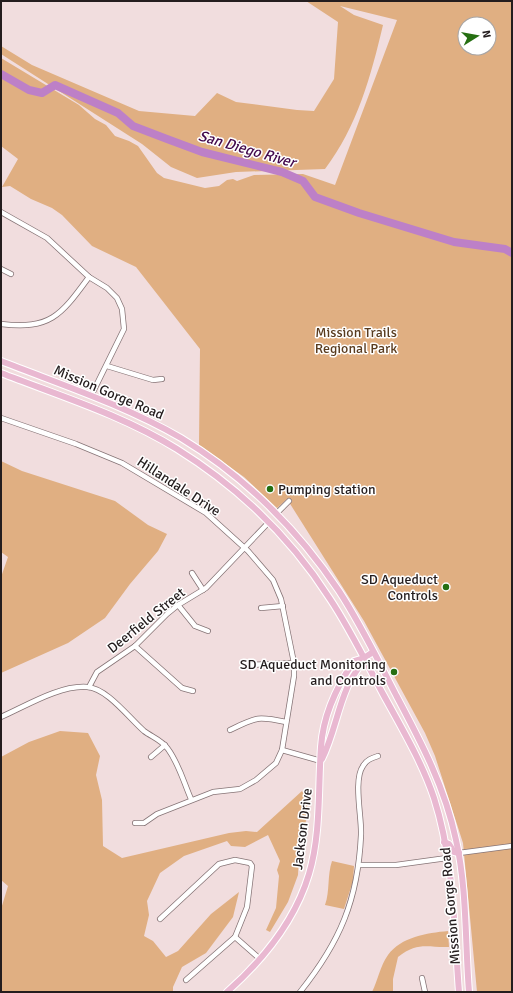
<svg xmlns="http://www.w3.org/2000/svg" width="513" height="993" viewBox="0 0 513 993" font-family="Signika,sans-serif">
	<rect width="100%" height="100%" fill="#f1ddde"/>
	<g fill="#e0af82" fill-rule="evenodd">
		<path d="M306 1H512V992H477L463 843 435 756 425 733 364 621 287 499 277 508 244 477 199 445 200 349 136 267 92 246 62 215 52 208 31 199 10 186 2 187 18 159 1 146V58L79 105 95 119 106 125 115 136 129 141 138 146 157 173 164 178 205 188 219 186 227 180 233 179 237 181 254 175 303 174 335 185 397 20 340 6 354 15 383 25C371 76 357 127 325 169L236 172 197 178 171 167 142 144 1 54V46L32 65 139 111 195 116 217 93 236 102 297 110 314 111 334 79 338 22ZM465 24H489V48H465Z"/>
		<polygon points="1,461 22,471 115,501 148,525 167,534 158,551 130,584 105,618 68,643 1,673 1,577 8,557 1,552"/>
		<polygon points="60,731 88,733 100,756 96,775 102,800 103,846 122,858 229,833 246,831 257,832 302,791 308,800 304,839 299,854 298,875 288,902 270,932 266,930 276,908 279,876 277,870 280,861 268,835 245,847 231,846 227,841 184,856 160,873 147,901 149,915 144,936 153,941 166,957 178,951 211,914 239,892 233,917 206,953 182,967 173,987 173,992 1,992 1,909 8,886 1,880 1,757 29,742"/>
		<path d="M332 861 354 866 353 881 344 909 325 905C330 891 327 876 332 861Z"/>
		<path d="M448 931 449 947C429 948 418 941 398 957L393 979V992H372C378 980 380 966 388 955 401 937 427 933 448 931Z"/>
	</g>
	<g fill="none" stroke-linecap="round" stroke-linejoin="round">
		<polyline stroke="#bd80c7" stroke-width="8" points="1,74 29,90 42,93 55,85 118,113 133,126 167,139 202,152 282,172 303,181 315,197 359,213 454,242 505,249 512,253"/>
		<g stroke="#867476" stroke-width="6">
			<g id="minor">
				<polyline points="1,212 47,238 89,277 107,288 117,298 122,309 124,329 91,396"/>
				<polyline points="1,269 11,274"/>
				<path d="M1 324C51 330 61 315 89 277"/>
				<polyline points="107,366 153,380 162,379"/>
				<polyline points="1,418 76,444 122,463 206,513 248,551 273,580 281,599 294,663 294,676 282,750 276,763 256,780 240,789 213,792 157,814 144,823 135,823"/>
				<polyline points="276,514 289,501"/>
				<polyline points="192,573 203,590"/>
				<polyline points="178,605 195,626 208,631"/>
				<polyline points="261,608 283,606"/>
				<polyline points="135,646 182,688 193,691"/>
				<polyline points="251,665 294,663"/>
				<polyline points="89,687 97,672 135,646 167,614 178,605 206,588 269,522"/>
				<path d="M1 717C26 706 60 685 87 687 107 688 129 718 144 731 152 737 162 740 168 749 179 764 184 783 191 799"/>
				<path d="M230 730C257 717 257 716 286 722"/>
				<polyline points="282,750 321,761"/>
				<polyline points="151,757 165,745"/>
				<polyline points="459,853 512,846"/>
				<polyline points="359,865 396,865 447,858"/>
				<polyline points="160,919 219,864 235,860 250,863 252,866 247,907 235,937 186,980"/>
				<polyline points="235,937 260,959"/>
				<polyline points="422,978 425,992"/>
				<path d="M300 992C340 942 358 900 361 835 362 818 353 780 363 766 366 760 372 758 378 756"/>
			</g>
		</g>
		<g stroke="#fff" stroke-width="8">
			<g id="major">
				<path d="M1 361C62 385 124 405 181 438 244 476 298 530 339 591 360 623 378 660 396 695 421 742 445 787 456 840 467 888 465 942 469 992"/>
				<path d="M1 373C60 396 122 415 177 449 238 487 291 538 330 599 350 629 366 662 383 694 401 727 422 762 434 798 454 860 454 928 459 992"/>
				<path d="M322 759C333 737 337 711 347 688 351 677 359 669 364 658"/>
				<polyline points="444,842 449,844 454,852 459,853"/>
				<path d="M227 992C263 960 295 921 309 874 321 834 318 789 321 747 323 716 337 686 354 661L364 658 373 652"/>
			</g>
		</g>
		<use href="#minor" stroke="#fff" stroke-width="4.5"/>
		<use href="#major" stroke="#e9b8d1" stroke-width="6"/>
	</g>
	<g fill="#256f12" stroke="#fff" stroke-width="1.5">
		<circle cx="270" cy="489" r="4"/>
		<circle cx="446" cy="587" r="4"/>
		<circle cx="394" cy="672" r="4"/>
	</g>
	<g text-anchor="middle" stroke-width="3" stroke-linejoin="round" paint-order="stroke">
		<g font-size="14" fill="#593b1e" stroke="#fff">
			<text x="356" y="337">Mission Trails<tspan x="356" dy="16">Regional Park</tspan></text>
		</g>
		<g font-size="14" fill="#241d1e" stroke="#fff">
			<text transform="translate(109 392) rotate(23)" y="5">Mission Gorge Road</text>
			<text transform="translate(179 486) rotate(33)" y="5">Hillandale Drive</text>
			<text transform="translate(146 620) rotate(-39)" y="5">Deerfield Street</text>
			<text transform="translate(302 829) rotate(-83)" y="5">Jackson Drive</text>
			<text transform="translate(450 906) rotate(-95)" y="5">Mission Gorge Road</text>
		</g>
		<g font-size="14" fill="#241d1e" stroke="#fff" text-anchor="end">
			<text x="278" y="494" text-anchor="start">Pumping station</text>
			<text x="438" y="584">SD Aqueduct<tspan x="438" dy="16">Controls</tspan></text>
			<text x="386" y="669">SD Aqueduct Monitoring<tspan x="386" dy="16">and Controls</tspan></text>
		</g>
		<g font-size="15" font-style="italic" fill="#43094c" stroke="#fff">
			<text transform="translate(247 149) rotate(16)" y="5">San Diego River</text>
		</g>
	</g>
	<rect width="513" height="993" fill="none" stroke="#241d1e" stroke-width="4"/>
	<g transform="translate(477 36) rotate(79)"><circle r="19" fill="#ffffff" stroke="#a7a5a5"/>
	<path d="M0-3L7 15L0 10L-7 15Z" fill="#256f12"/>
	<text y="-6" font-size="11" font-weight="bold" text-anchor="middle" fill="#241d1e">N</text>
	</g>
</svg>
